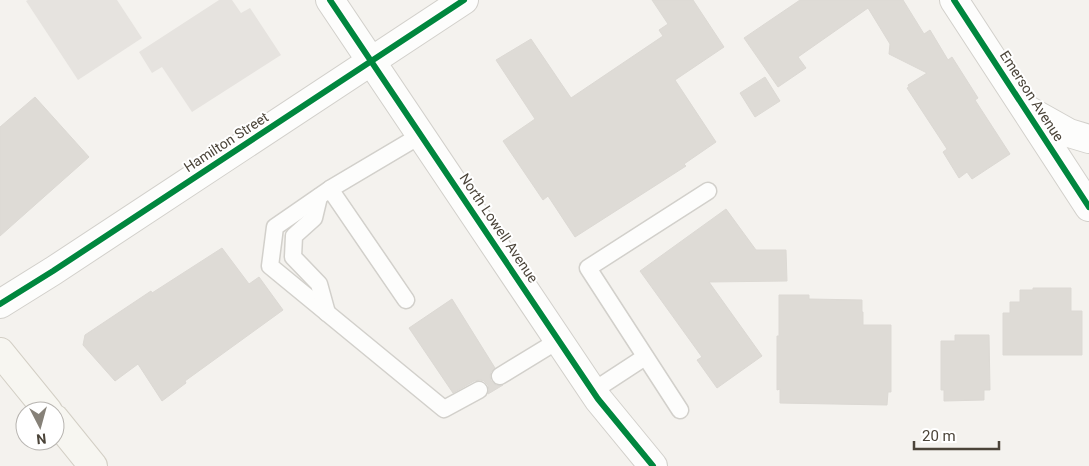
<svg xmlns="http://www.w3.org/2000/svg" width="1089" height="466" viewBox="0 0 1089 466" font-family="Roboto,sans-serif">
	<rect width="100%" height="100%" fill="#f4f2ee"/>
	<g fill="#e6e3df">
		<polygon points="28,0 117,0 142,38 78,80 26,1"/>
		<polygon points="219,0 232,0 241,13 250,8 281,55 192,112 162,67 152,73 139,52"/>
	</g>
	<g fill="#dedbd6" stroke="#dcd9d4">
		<polygon points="652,0 693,0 724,47 675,80 716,142 684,164 686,166 575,237 548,196 543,200 503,141 535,119 496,60 531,39 571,98 663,36 659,30 668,24"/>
		<polygon points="800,0 903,0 924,34 930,30 948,60 952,57 978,98 975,100 1010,154 972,179 967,172 959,178 943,152 947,149 907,88 909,87 908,85 927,73 889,54 890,44 868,8 798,57 806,68 778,87 744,38"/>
		<polygon points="765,77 780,101 755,117 740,93"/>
		<polygon points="35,97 89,157 0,236 0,127"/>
		<polygon points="726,209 756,250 786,250 787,281 709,282 762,356 717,388 697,360 702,357 640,271"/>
		<polygon points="222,248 249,284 259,277 283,310 185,381 186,383 162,401 138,364 115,381 83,345 85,335 151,291 152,293"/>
		<polygon points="1033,288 1071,288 1071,311 1082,311 1082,355 1003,355 1003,313 1010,313 1010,302 1020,302 1020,290 1033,290"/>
		<polygon points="779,295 809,295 809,299 862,300 862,312 863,312 863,325 891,325 891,392 888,392 887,405 780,403 780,389 777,390 777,336 779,336"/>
		<polygon points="452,299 495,368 491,372 490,376 491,381 496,385 503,385 488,394 489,390 488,385 484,381 480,380 474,381 453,393 409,328"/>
		<polygon points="955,335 989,335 990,390 984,390 984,400 944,401 944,390 941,390 941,341 955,341"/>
	</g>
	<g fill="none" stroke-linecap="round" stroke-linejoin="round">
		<g stroke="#d2d0cb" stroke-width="19">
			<g id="lane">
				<polyline points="330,189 275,227 270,266 444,409 479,390"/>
				<polyline points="319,197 314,218 294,236 293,257 319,284 327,313"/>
				<polyline points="406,300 330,189 421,135"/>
				<polyline points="500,376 559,340"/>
				<polyline points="593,391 645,357"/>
				<polyline points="680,410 588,268 708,191"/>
			</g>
		</g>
		<g stroke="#d2d0cb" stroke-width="30">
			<g id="street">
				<polyline points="330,0 598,399 653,466"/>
				<polyline points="954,0 1089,207"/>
				<polyline points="1028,110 1069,133 1089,139"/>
				<polyline points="0,304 53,271 464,0"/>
			</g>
		</g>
		<g stroke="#d3cfc5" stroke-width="30">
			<g id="secondary">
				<polyline points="0,352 48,411"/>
				<polyline points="55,419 93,466"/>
			</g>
		</g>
		<use href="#lane" stroke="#fdfdfc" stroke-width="16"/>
		<use href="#street" stroke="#fdfdfc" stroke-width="28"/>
		<use href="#secondary" stroke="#f7f6f1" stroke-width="28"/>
		<g stroke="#fff" stroke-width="9">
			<g id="cycleway">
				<polyline points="330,0 598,399 653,466"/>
				<polyline points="954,0 1089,207"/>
				<polyline points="0,304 53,271 464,0"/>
			</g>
		</g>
		<use href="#cycleway" stroke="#00873e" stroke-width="6"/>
	</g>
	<g text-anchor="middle" stroke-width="4" stroke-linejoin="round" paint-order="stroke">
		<g font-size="14" fill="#4b4439" stroke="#fff">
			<text transform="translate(1032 96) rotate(57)" y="5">Emerson Avenue</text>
			<text transform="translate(226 142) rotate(-33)" y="5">Hamilton Street</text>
			<text transform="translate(499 228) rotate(56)" y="5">North Lowell Avenue</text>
		</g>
	</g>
	<g transform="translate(40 426) rotate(174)"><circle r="24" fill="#ffffff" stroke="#b7b4b0"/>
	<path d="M0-4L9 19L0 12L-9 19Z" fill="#868178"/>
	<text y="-8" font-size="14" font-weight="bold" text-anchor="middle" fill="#4b4439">N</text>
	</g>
	<path d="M914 441v8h85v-8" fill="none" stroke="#4b4439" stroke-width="2.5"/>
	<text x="922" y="441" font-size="15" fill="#4b4439" stroke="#ffffff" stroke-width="4" paint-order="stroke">20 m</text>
</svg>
